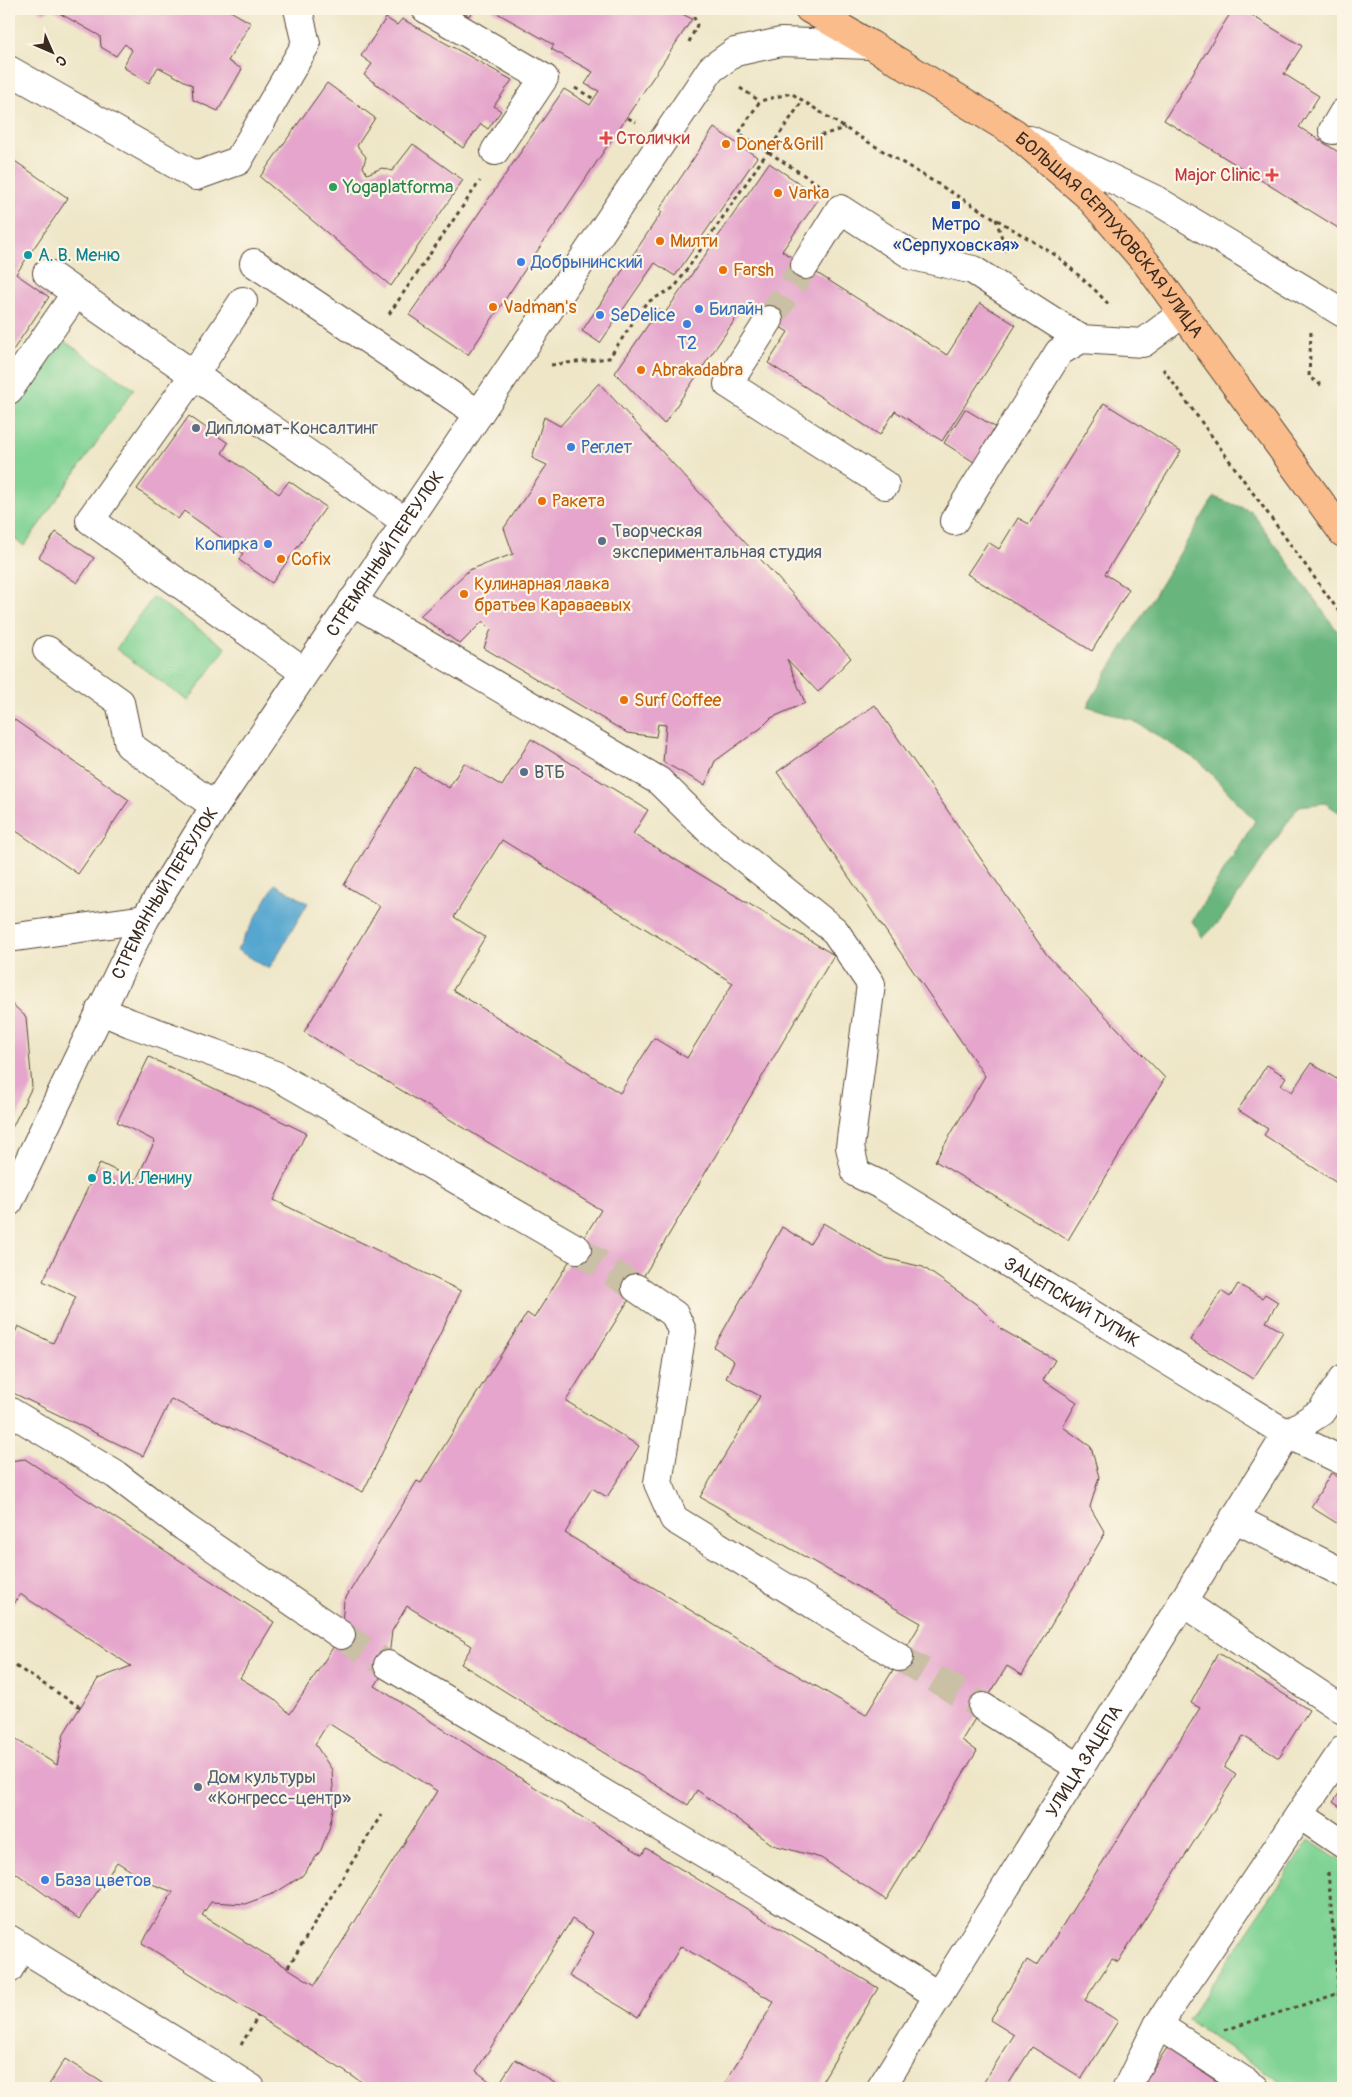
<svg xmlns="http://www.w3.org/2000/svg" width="1352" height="2097" viewBox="0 0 1352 2097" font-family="Pangolin,sans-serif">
	<rect width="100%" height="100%" fill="#fcf5e5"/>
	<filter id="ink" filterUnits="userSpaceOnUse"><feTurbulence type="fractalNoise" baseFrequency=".02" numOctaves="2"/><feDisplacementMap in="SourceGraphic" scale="10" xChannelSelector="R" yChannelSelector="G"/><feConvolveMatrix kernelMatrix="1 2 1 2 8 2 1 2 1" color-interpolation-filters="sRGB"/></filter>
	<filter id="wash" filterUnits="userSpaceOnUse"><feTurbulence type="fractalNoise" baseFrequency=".0096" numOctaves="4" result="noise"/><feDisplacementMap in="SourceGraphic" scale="20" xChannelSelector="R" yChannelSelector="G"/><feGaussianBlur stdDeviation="1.12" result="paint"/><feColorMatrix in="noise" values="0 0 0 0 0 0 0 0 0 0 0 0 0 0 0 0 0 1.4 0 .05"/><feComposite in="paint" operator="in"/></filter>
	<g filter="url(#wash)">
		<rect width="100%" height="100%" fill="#eee6c7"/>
		<g fill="#81d395" stroke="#5e7e5a">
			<polygon points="61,339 134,389 24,546 9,535 9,414"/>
			<polygon points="153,597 226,648 188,701 116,649"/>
			<polygon points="1309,1840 1343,1863 1343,2088 1290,2088 1188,2020"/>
		</g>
		<polygon fill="#68b57e" stroke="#52704e" points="1214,497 1251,511 1343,639 1343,815 1325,803 1299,806 1220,921 1203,938 1192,921 1255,821 1200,762 1134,721 1087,706"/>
		<polygon fill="#56a7d0" stroke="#486877" points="275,884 308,903 269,969 237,950"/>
		<g id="blocks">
			<g fill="#e5a5cc" fill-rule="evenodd">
				<polygon points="36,9 227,9 251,23 228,61 242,69 218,111 193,100 192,85 158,67 149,83 123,67 132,50 125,44 116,56 101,47 100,36 52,9 43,13"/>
				<polygon points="456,9 473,9 469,16"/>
				<polygon points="490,9 673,9 692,19 468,355 409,315 564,89 590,105 599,91 585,84 593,72 551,49 554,45"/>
				<polygon points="1233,9 1241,9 1302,46 1284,74 1319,96 1299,127 1343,155 1343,231 1164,120"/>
				<polygon points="386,18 397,25 402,19 512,80 494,106 501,111 488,129 481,124 463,148 364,75 372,64 361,56"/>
				<polygon points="327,83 375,118 357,146 366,157 363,167 367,174 382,168 392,171 413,144 463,180 391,286 260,177"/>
				<polygon points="714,128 757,157 675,276 655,263 600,343 582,331 657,219 662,212 659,210"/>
				<polygon points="9,157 68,198 16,274 49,297 9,356"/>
				<polygon points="769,163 820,197 782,251 947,355 980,303 1016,325 942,441 895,411 880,435 768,363 788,332 745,305 664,424 615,373 659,309 665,313"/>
				<polygon points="599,383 851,658 818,692 787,659 805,703 771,718 761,728 715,761 705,785 663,762 666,725 658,724 656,737 627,733 484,648 491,629 483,621 460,644 420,616 469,570 513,554 504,528 547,465 532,458 544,417 560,426"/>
				<polygon points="1104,403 1181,451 1105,574 1129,589 1092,651 967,574 988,542 999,549 1018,518 1029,524"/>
				<polygon points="965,409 995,427 974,462 944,443"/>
				<polygon points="189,416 228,443 222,453 279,494 289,481 326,507 272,583 239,560 243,553 184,511 178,519 137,489"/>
				<polygon points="56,532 94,558 77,583 39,557"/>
				<polygon points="875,705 1047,955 1165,1078 1068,1240 935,1161 985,1076 777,772"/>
				<polygon points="9,716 129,800 78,874 9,826"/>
				<path d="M531 739 648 810 633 834 834 955 661 1248 566 1401 639 1446 607 1497 592 1488 565 1533 776 1663 866 1715 921 1623 700 1497 760 1396 726 1378 734 1361 714 1347 782 1227 810 1244 823 1223 881 1257 923 1267 976 1304 1001 1329 1055 1360 1043 1380 1077 1402 1063 1427 1091 1447 1099 1477 1090 1507 1105 1533 1022 1675 1007 1666 962 1740 977 1751 886 1900 821 1858 773 1845 697 1790 688 1805 461 1664 472 1646 407 1606 392 1631 388 1665 375 1686 642 1855 646 1848 878 1988 818 2088H722L774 2002 681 1946 638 2017 569 1976 594 1933 572 1919 476 2071 497 2087 515 2059 563 2088H371L142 1943 173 1892 152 1884 117 1862 79 1919 9 1868V1735L57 1765 64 1733 98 1679 131 1666 20 1594 9 1612V1461L25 1459 274 1622 240 1678 273 1698 290 1714 341 1635 344 1601 417 1481 421 1483 527 1313 534 1318 601 1210 304 1032 380 906 344 885 415 767 449 788 464 763 502 786ZM502 840 733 983 687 1058 654 1038 620 1093 453 990 485 937 454 917ZM328 1723 437 1791 315 1985 202 1915 211 1902 245 1904 275 1893 302 1876 321 1850 329 1829 334 1805 332 1770 315 1744Z"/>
				<polygon points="9,1001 26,1017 32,1087 12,1128 9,1129"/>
				<polygon points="149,1057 306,1133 274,1200 461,1291 363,1492 171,1399 143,1456 9,1391 9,1346 18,1326 53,1343 76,1297 43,1281 100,1163 136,1180 155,1141 117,1122"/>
				<polygon points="1311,1063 1343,1083 1343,1187 1264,1135 1268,1129 1238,1110 1267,1065 1286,1077 1281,1085 1292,1092"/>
				<polygon points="1238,1284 1262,1298 1265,1294 1278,1302 1266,1322 1283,1332 1253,1379 1190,1340 1221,1291 1230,1297"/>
				<polygon points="1331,1473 1343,1480 1343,1527 1311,1507"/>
				<polygon points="1218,1653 1309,1710 1279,1758 1243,1736 1224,1767 1236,1775 1118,1962 1112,1959 1085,2000 1118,2021 1082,2078 1032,2047 1006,2088 980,2088 1014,2035 990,2020 1027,1960 1037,1966 1200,1708 1191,1703"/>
				<polygon points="1343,1788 1343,1809 1333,1802"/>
				<polygon points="1167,2048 1227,2088 1140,2088"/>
				<polygon points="65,2059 111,2088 47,2088"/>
			</g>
		</g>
	</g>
	<g filter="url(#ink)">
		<use href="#blocks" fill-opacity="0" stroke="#564637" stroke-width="1"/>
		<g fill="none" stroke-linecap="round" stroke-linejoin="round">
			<g stroke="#cac0a5" stroke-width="28" stroke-dasharray="28 14" stroke-linecap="butt">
				<polyline points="769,320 805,265"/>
				<polyline points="577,1249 636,1288"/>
				<polyline points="341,1635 388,1665"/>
				<polyline points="899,1657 983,1707"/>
			</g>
			<g stroke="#564637" stroke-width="30">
				<g id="minor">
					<polyline points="426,9 544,78 495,151"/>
					<polyline points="9,70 196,176 238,161 306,44 298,9"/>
					<polyline points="1333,130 1343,113"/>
					<polyline points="1030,140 1156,200 1343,313"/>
					<polyline points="254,263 479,414"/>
					<polyline points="805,265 840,209 913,256 973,270 1081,339"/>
					<polyline points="47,273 406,522"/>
					<polyline points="243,301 194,375 90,520 304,672"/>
					<polyline points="769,320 728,384 885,485"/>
					<polyline points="9,390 76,293"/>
					<polyline points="954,521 1059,352 1081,339 1143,343 1183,313"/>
					<path id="s1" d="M352 601 659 781 709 830 835 931 871 984 850 1147 856 1173 883 1186 1287 1434 1343 1461"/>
					<polyline points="47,650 120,702 129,745 215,806"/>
					<polyline points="9,938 145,919"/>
					<polyline points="100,1010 130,1023 275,1075 577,1249"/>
					<path id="s2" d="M9 1202 145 919 215 806 711 69 735 52 781 42 871 45"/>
					<polyline points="636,1288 675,1315 682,1331 658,1483 674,1519 899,1657"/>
					<polyline points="9,1411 116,1475 184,1527 341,1635"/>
					<polyline points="1234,1518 1343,1573"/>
					<polyline points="1182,1602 1343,1710"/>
					<polyline points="388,1665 863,1948 939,1996"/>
					<polyline points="983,1707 1080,1768"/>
					<polyline points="1300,1815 1343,1844"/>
					<polyline points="9,1939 251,2088"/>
					<polyline points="9,1969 21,1947"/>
					<polyline points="1158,2025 1343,1750"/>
					<path id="s3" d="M881 2088 1287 1434 1321 1412 1343 1379"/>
					<polyline points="1127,2088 1158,2025 1255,2088"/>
				</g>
			</g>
			<g stroke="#564637" stroke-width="30">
				<g id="major">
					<path id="s4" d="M809 9 871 45 1015 133 1088 196 1147 264 1343 533"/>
				</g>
			</g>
			<g stroke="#564637" stroke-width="3" stroke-dasharray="4 4" stroke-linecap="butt">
				<polyline points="943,12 945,9"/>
				<polyline points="689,42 697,25 691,9"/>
				<polyline points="575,88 594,99"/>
				<polyline points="740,88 760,101"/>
				<polyline points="628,118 636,122"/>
				<polyline points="767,152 845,128"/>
				<polyline points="819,185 739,133 760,101 791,93 845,128 1057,256 1096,291 1111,307"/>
				<polyline points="996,219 1006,251"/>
				<polyline points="389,314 480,181"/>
				<polyline points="1311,332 1309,377 1321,385"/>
				<polyline points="551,365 609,358 646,303 675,287 803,100"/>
				<polyline points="1163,369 1343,617"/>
				<polyline points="9,1662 80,1707"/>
				<polyline points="1328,1872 1343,2043"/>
				<polyline points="288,1967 381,1815"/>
				<polyline points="1225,2030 1343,1992"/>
				<polyline points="241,2045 258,2016"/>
			</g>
			<use href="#minor" stroke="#fff" stroke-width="28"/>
			<use href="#major" stroke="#fabc8b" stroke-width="28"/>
		</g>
	</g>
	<g fill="#e0444e" stroke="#fcf5e5" stroke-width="2">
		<path d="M603.5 130.5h5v5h5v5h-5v5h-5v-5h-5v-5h5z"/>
		<path d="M1269.5 167.5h5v5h5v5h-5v5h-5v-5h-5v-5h5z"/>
	</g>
	<g fill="#e8710a" stroke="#fcf5e5" stroke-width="2">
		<circle cx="726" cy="144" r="5"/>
		<circle cx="778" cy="193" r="5"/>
		<circle cx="660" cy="241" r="5"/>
		<circle cx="723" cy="270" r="5"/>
		<circle cx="493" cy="307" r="5"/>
		<circle cx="641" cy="370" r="5"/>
		<circle cx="542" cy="501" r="5"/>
		<circle cx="281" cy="559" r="5"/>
		<circle cx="464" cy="594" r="5"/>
		<circle cx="624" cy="700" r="5"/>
	</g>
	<circle fill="#2e9e5b" stroke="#fcf5e5" stroke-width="2" cx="333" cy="187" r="5"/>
	<rect fill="#1a4fb4" stroke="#fcf5e5" stroke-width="2" x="951" y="200" width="10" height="10" rx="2.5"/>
	<g fill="#0f9aa8" stroke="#fcf5e5" stroke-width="2">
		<circle cx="28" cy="255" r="5"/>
		<circle cx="92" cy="1178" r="5"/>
	</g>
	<g fill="#3f7fe0" stroke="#fcf5e5" stroke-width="2">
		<circle cx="521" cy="262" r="5"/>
		<circle cx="699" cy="309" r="5"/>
		<circle cx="600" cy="315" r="5"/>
		<circle cx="687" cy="324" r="5"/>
		<circle cx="571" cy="447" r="5"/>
		<circle cx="268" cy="544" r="5"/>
		<circle cx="45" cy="1880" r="5"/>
	</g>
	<g fill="#5c6f8a" stroke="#fcf5e5" stroke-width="2">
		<circle cx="196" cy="428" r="5"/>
		<circle cx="602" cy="541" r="5"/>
		<circle cx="524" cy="772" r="5"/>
		<circle cx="198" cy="1787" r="5"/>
	</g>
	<g text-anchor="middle" stroke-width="4.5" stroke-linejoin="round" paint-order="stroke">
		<g font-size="18" fill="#be3a42" stroke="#fcf5e5" text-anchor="start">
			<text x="616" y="144">Столички</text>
			<text x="1261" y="181" text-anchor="end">Major Clinic</text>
		</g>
		<g font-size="18" fill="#c56008" stroke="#fcf5e5" text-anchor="start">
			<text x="736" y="150">Doner&amp;Grill</text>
			<text x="788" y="199">Varka</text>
			<text x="670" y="247">Милти</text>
			<text x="733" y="276">Farsh</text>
			<text x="503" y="313">Vadman's</text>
			<text x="651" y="376">Abrakadabra</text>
			<text x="552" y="507">Ракета</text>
			<text x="291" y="565">Cofix</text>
			<text x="474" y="590">Кулинарная лавка<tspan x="474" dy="21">братьев Караваевых</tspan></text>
			<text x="634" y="706">Surf Coffee</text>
		</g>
		<g font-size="18" fill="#27864d" stroke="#fcf5e5" text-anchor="start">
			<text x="343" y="193">Yogaplatforma</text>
		</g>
		<g font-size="18" fill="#164399" stroke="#fcf5e5">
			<text x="956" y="230">Метро<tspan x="956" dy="21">«Серпуховская»</tspan></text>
		</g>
		<g font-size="18" fill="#3b2a1e" stroke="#fcf5e5">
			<text dy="6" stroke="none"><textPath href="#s4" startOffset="380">БОЛЬШАЯ СЕРПУХОВСКАЯ УЛИЦА</textPath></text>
			<text dy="6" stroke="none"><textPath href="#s2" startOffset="751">СТРЕМЯННЫЙ ПЕРЕУЛОК</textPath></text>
			<text dy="6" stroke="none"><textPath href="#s2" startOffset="346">СТРЕМЯННЫЙ ПЕРЕУЛОК</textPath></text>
			<text dy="6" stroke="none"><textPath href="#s1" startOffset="1094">ЗАЦЕПСКИЙ ТУПИК</textPath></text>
			<text dy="6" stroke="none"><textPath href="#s3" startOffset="385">УЛИЦА ЗАЦЕПА</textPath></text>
		</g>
		<g font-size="18" fill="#0d838f" stroke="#fcf5e5" text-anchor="start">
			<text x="38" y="261">А. В. Меню</text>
			<text x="102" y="1184">В. И. Ленину</text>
		</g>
		<g font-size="18" fill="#366cbe" stroke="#fcf5e5" text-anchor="start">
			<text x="531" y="268">Добрынинский</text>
			<text x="709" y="315">Билайн</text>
			<text x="610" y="321">SeDelice</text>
			<text x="687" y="349" text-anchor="middle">T2</text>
			<text x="581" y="453">Реглет</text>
			<text x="258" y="550" text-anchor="end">Копирка</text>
			<text x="55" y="1886">База цветов</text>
		</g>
		<g font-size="18" fill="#4e5e75" stroke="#fcf5e5" text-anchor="start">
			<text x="206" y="434">Дипломат-Консалтинг</text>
			<text x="612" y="537">Творческая<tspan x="612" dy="21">экспериментальная студия</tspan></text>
			<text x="534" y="778">ВТБ</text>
			<text x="208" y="1783">Дом культуры<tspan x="208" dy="21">«Конгресс-центр»</tspan></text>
		</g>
	</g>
	<rect width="1352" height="2097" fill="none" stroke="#fcf5e5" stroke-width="30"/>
	<g transform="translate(52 52) rotate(135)" stroke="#fcf5e5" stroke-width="4" paint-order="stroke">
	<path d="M0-4L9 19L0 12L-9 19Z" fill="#3b2a1e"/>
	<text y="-8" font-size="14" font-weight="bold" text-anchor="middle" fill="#3b2a1e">С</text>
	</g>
</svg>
